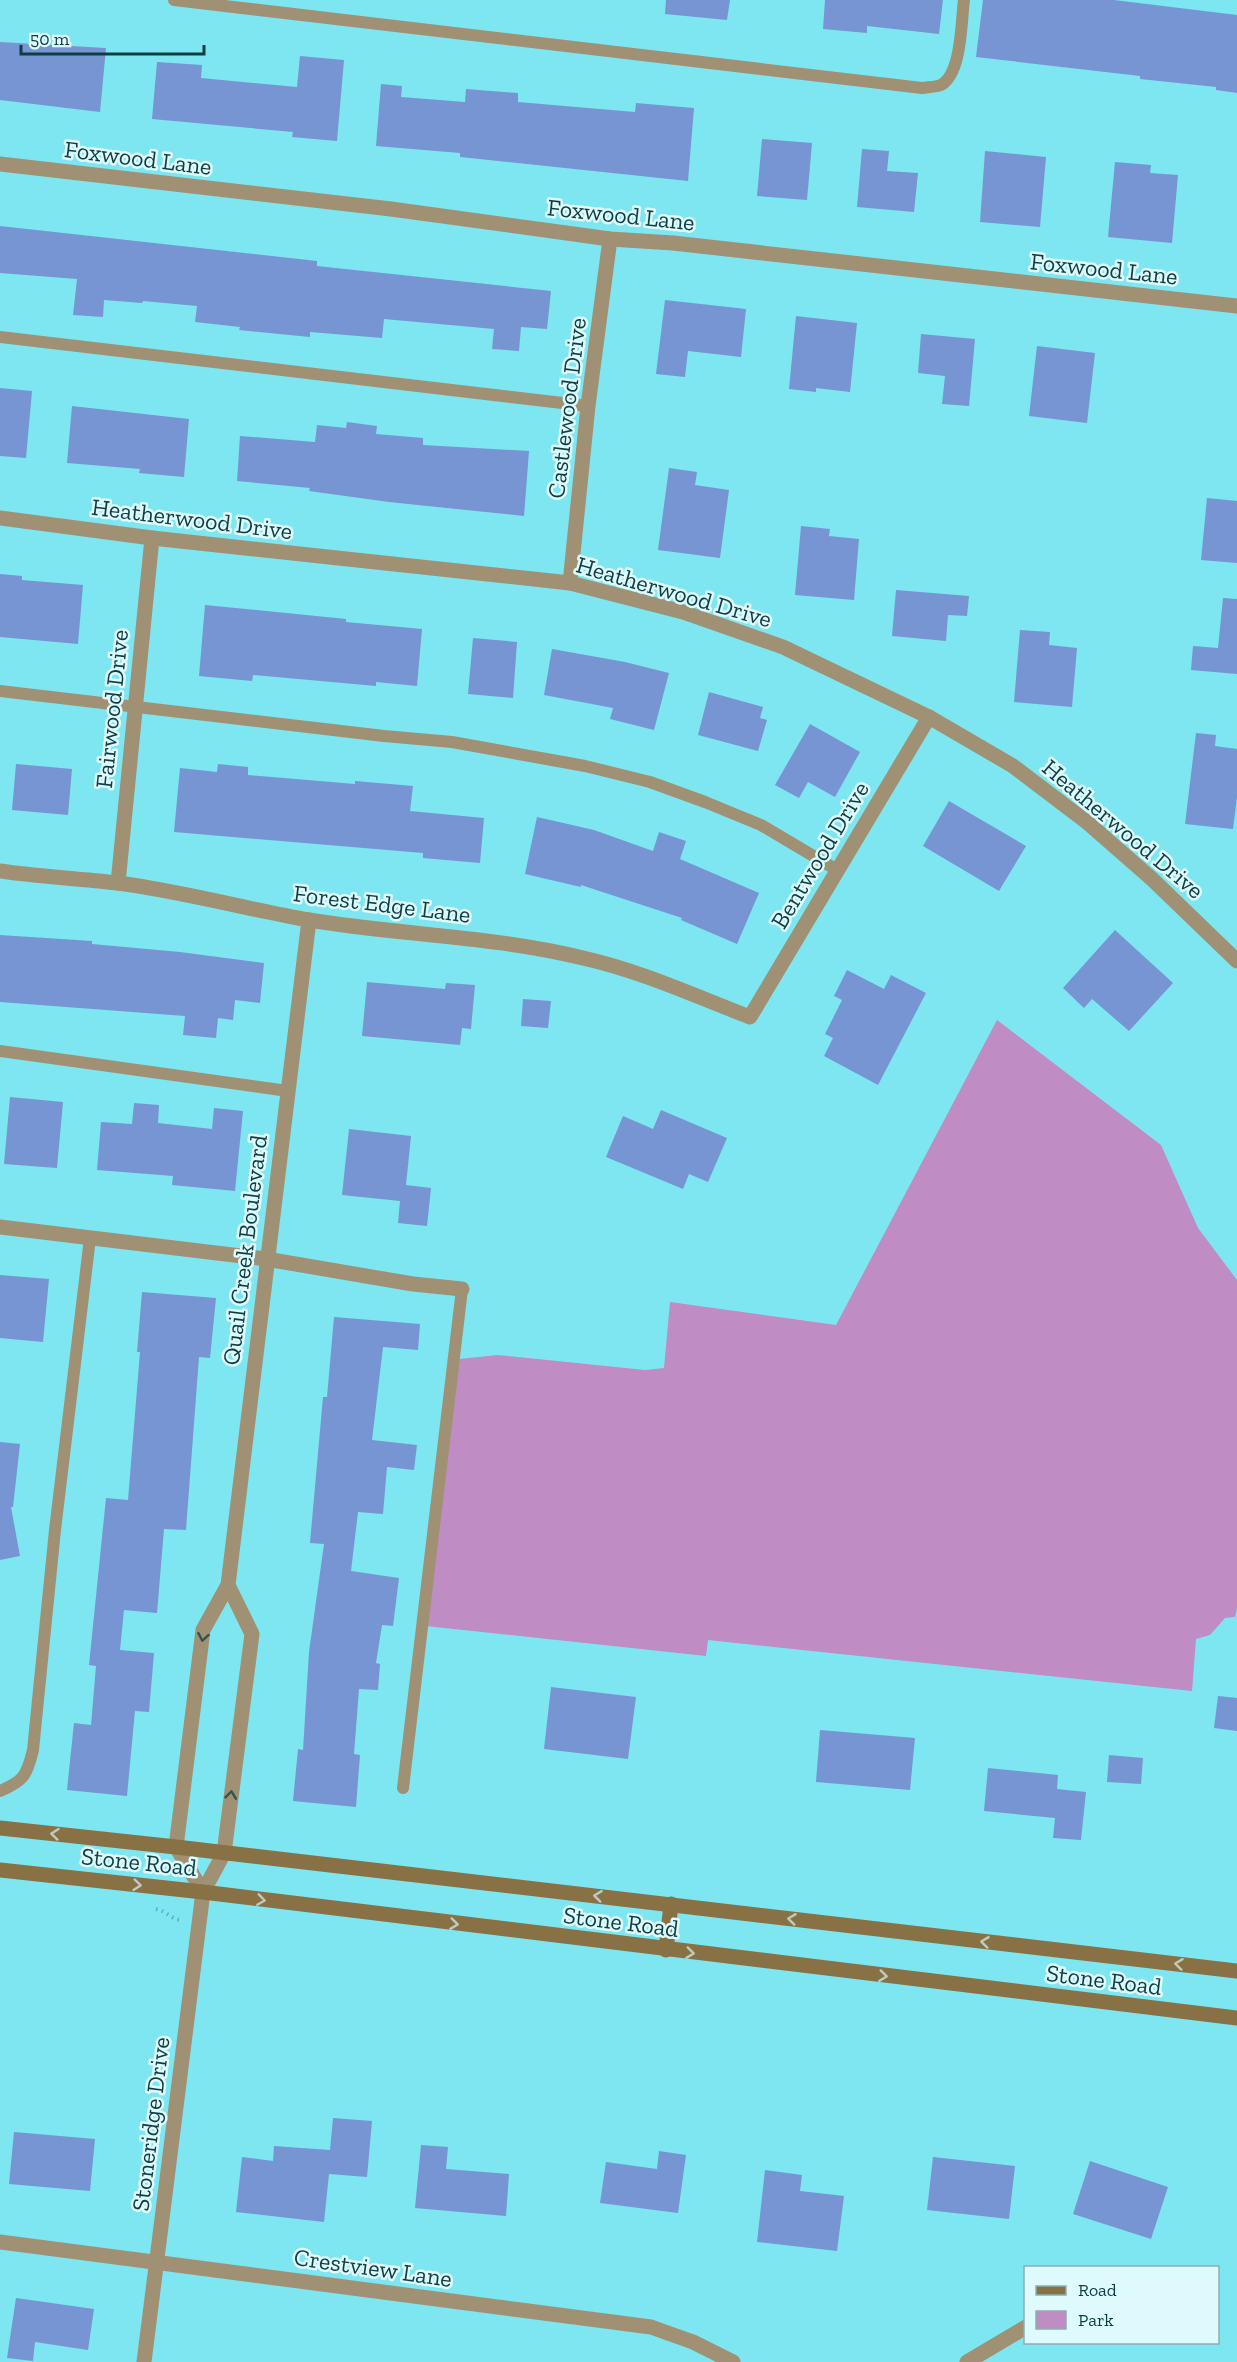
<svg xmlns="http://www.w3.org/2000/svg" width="1237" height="2362" viewBox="0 0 1237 2362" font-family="'Zilla Slab',serif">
	<rect width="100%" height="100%" fill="#7de6f0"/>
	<polygon fill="#bf8cc3" points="997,1020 1161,1145 1198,1228 1237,1280 1237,1608 1235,1617 1225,1618 1210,1635 1196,1639 1192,1691 708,1640 706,1656 426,1626 459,1359 498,1355 645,1370 664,1368 670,1302 836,1325"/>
	<g fill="#7795d3">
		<polygon points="666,0 730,0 727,20 665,14"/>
		<polygon points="825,0 943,0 939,34 867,26 867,33 823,29"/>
		<polygon points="983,0 1114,0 1237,15 1237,93 1216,90 1216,87 1140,79 1140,76 976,57"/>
		<polygon points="0,42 106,48 100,112 0,100"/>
		<polygon points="300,56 344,60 337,141 292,137 293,132 152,119 157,62 202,65 201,78 297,87"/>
		<polygon points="381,84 402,86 401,97 465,102 466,89 518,93 518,102 635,112 636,103 694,108 688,181 460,157 460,153 376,146"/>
		<polygon points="762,139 812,143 807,200 757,196"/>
		<polygon points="862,149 889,151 887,171 918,173 914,212 857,207"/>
		<polygon points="985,151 1046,157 1040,227 980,222"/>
		<polygon points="1115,162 1151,165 1150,173 1178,175 1172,243 1108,237"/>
		<polygon points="0,226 317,261 317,266 551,291 547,329 521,327 519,351 492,349 494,329 384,319 382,338 310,332 310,337 239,330 240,327 195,322 197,306 143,301 142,303 104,300 103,317 73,315 77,279 0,273"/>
		<polygon points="665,300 746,309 741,357 688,351 685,377 656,374"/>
		<polygon points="796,316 857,323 850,392 816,388 816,392 789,389"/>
		<polygon points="921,334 975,339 969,406 942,404 945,376 918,373"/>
		<polygon points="1037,346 1095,353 1087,423 1029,416"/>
		<polygon points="0,388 32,391 26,458 0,456"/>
		<polygon points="72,406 189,419 184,477 139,473 140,469 67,463"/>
		<polygon points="347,422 377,426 376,434 423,438 423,445 529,451 524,516 389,502 309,491 310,488 237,481 240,436 315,442 317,425 346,428"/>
		<polygon points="669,468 697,472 695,485 729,490 720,558 658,550"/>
		<polygon points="1207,498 1237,501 1237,563 1201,560"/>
		<polygon points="801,526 830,529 829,536 859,539 854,600 795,595"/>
		<polygon points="0,574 22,576 22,580 83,585 78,644 0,637"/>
		<polygon points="896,590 969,596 967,616 948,615 946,641 892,636"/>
		<polygon points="1223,598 1237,599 1237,674 1191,670 1193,646 1218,648"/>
		<polygon points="205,605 346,619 346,622 422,629 417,686 376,682 376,686 253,675 252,681 199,676"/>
		<polygon points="1020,630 1050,632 1049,645 1077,648 1072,707 1014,702"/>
		<polygon points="473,638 517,642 513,698 468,694"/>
		<polygon points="552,649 625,662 669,673 654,730 610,719 613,708 544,695"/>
		<polygon points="709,692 763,707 760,718 767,720 758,751 698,735"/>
		<polygon points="810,724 860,752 835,797 808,782 799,798 775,785"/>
		<polygon points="1196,733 1216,735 1215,746 1237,749 1237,797 1233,829 1185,824"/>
		<polygon points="16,764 72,769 68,815 12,810"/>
		<polygon points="218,764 248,767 248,775 355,784 355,781 413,786 410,811 484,818 480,863 423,858 423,853 174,832 180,768 217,772"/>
		<polygon points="949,801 1026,846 999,891 923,846"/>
		<polygon points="537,817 594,830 653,851 659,832 686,841 680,859 759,893 737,944 681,920 682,918 581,885 581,887 525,874"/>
		<polygon points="1115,930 1173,983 1129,1031 1092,999 1084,1008 1063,988"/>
		<polygon points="0,935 92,941 92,944 180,952 264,963 260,1003 235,1000 233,1020 218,1018 216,1038 183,1035 185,1016 0,1002"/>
		<polygon points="847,970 884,989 891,975 926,993 878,1085 824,1056 833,1038 825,1034 842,1000 834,996"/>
		<polygon points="367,982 445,989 446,983 475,985 471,1029 462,1028 460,1045 362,1036"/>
		<polygon points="523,999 551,1001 548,1028 521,1026"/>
		<polygon points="10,1097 63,1102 57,1168 4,1164"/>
		<polygon points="134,1103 159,1105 158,1123 212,1129 214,1108 243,1111 235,1191 172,1185 173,1176 97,1170 101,1122 132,1124"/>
		<polygon points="661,1110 727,1138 708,1182 689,1174 683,1189 606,1157 623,1116 653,1129"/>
		<polygon points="349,1129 411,1136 406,1185 431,1188 427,1226 398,1223 400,1201 342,1195"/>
		<polygon points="0,1275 49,1279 43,1342 0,1338"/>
		<polygon points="142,1292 216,1298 210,1358 199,1357 186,1530 164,1529 157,1613 124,1610 120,1650 154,1653 149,1712 135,1711 127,1796 67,1790 74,1723 91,1725 96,1666 89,1665 106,1498 128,1500 140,1352 137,1352"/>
		<polygon points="334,1317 420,1324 418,1350 383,1347 372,1440 417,1445 414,1470 387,1467 383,1514 358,1512 351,1571 399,1578 393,1626 382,1625 376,1663 380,1664 378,1690 359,1689 354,1754 360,1755 356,1807 293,1801 298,1749 303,1750 309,1652 324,1544 310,1543 323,1397 327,1397"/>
		<polygon points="0,1442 20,1444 13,1507 11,1507 20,1556 0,1560"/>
		<polygon points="551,1687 636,1697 628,1759 544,1749"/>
		<polygon points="1218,1696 1237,1698 1237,1731 1214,1728"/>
		<polygon points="820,1730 915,1738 910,1790 816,1782"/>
		<polygon points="1109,1755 1143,1758 1141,1784 1107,1782"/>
		<polygon points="988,1768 1058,1775 1057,1789 1086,1792 1081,1840 1053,1838 1055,1818 984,1811"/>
		<polygon points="333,2118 372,2121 367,2177 329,2174 324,2222 236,2212 242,2157 273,2161 274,2146 330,2150"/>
		<polygon points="14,2132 95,2139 90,2191 9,2184"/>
		<polygon points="421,2145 448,2147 446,2169 509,2174 506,2216 415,2208"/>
		<polygon points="659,2151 686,2155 678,2213 600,2203 606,2162 657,2169"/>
		<polygon points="933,2157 1015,2166 1009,2219 927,2210"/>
		<polygon points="1090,2161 1168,2187 1151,2239 1073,2214"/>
		<polygon points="765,2170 802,2175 800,2191 844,2196 837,2251 757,2242"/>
		<polygon points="16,2298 94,2309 88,2350 35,2342 33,2361 7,2358"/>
	</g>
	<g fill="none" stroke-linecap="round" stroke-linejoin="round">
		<path stroke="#5ab1b9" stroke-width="4" stroke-dasharray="1.5 4.5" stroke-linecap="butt" d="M156 1909C166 1911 171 1919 181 1920"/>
		<g stroke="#a09174" stroke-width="12">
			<path d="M174 0 922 88C928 87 936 87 941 85 962 73 961 22 964 0"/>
			<polyline points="0,337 588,406"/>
			<polyline points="0,691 384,736 452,742 585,766 650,782 705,802 761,825 837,870"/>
			<polyline points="0,1051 288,1091"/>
			<polyline points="403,1788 462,1289"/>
			<path d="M0 1791C24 1781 27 1775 33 1750L55 1530 90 1238"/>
		</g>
		<g stroke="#a09174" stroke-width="15">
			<polyline points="0,164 391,209 610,239 673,243 1237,306"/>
			<polyline points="0,518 152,538 570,583 683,612 783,647 929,717 1013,766 1088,823 1152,879 1237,961"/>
			<polyline points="570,583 588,406 610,239"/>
			<path d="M0 871C39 877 78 878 117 883 182 891 245 909 309 920 400 935 493 936 583 958 641 971 695 996 750 1017L929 717"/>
			<polyline points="118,883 152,538"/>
			<polyline points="0,1227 266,1259 413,1284 462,1289"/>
			<polyline points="228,1585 252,1634 224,1853 203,1892 176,1847 203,1630 228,1585 309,920"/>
			<polyline points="0,2242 651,2327 693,2342 733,2362"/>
			<polyline points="144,2362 203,1892"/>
			<polyline points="967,2362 1026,2327"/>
		</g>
		<g stroke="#877145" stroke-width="15">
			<polyline points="0,1828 176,1847 1237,1971"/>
			<polyline points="0,1870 203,1892 1237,2018"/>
			<polyline points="666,1950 671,1904"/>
		</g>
	</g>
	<defs><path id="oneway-chevron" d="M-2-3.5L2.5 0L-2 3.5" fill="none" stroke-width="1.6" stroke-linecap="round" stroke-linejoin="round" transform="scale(1.5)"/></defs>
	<g stroke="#33534e">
		<use href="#oneway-chevron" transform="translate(203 1637) rotate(100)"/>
		<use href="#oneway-chevron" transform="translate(231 1795) rotate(-83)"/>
	</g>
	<g stroke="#c0cabc">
		<use href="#oneway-chevron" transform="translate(55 1834) rotate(-174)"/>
		<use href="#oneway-chevron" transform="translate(137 1885) rotate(6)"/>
		<use href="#oneway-chevron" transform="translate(598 1896) rotate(-173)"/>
		<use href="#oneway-chevron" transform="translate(261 1900) rotate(8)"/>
		<use href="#oneway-chevron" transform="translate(792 1919) rotate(-173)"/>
		<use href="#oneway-chevron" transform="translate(454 1924) rotate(7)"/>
		<use href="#oneway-chevron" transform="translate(985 1942) rotate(-173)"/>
		<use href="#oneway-chevron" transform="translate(690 1953) rotate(7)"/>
		<use href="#oneway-chevron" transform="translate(1179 1964) rotate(-173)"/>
		<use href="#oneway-chevron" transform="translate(883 1976) rotate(7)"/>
	</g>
	<g text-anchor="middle" stroke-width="5" stroke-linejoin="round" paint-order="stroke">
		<g font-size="24" fill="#0f3e42" stroke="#defafc">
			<text transform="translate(138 158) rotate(7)" y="8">Foxwood Lane</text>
			<text transform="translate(621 215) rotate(6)" y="8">Foxwood Lane</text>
			<text transform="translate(1104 269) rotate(6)" y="8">Foxwood Lane</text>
			<text transform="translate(567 408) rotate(-83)" y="8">Castlewood Drive</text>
			<text transform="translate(192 519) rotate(7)" y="8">Heatherwood Drive</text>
			<text transform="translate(674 592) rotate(16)" y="8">Heatherwood Drive</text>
			<text transform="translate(112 709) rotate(-84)" y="8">Fairwood Drive</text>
			<text transform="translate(1123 829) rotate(40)" y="8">Heatherwood Drive</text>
			<text transform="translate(820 855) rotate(-59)" y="8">Bentwood Drive</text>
			<text transform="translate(382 904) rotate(7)" y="8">Forest Edge Lane</text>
			<text transform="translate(245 1250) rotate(-83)" y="8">Quail Creek Boulevard</text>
			<text transform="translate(139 1862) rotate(6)" y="8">Stone Road</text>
			<text transform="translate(621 1922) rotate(7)" y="8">Stone Road</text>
			<text transform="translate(1104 1980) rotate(7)" y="8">Stone Road</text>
			<text transform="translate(151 2124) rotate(-83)" y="8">Stoneridge Drive</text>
			<text transform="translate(373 2268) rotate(8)" y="8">Crestview Lane</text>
		</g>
	</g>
	<rect x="1024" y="2266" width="195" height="78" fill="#defafc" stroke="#8bafb2" stroke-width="1.5"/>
	<rect x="1036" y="2286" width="30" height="9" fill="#877145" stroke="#8bafb2" stroke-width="1.5"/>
	<text x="1078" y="2296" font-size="18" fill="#0f3e42">Road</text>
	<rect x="1036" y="2311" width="30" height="18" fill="#bf8cc3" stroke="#8bafb2" stroke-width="1.5"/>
	<text x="1078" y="2326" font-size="18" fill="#0f3e42">Park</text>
	<path d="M21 45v9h183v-9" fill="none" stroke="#0f3e42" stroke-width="3"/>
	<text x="30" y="45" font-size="18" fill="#0f3e42" stroke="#defafc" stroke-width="4.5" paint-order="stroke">50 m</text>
</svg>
